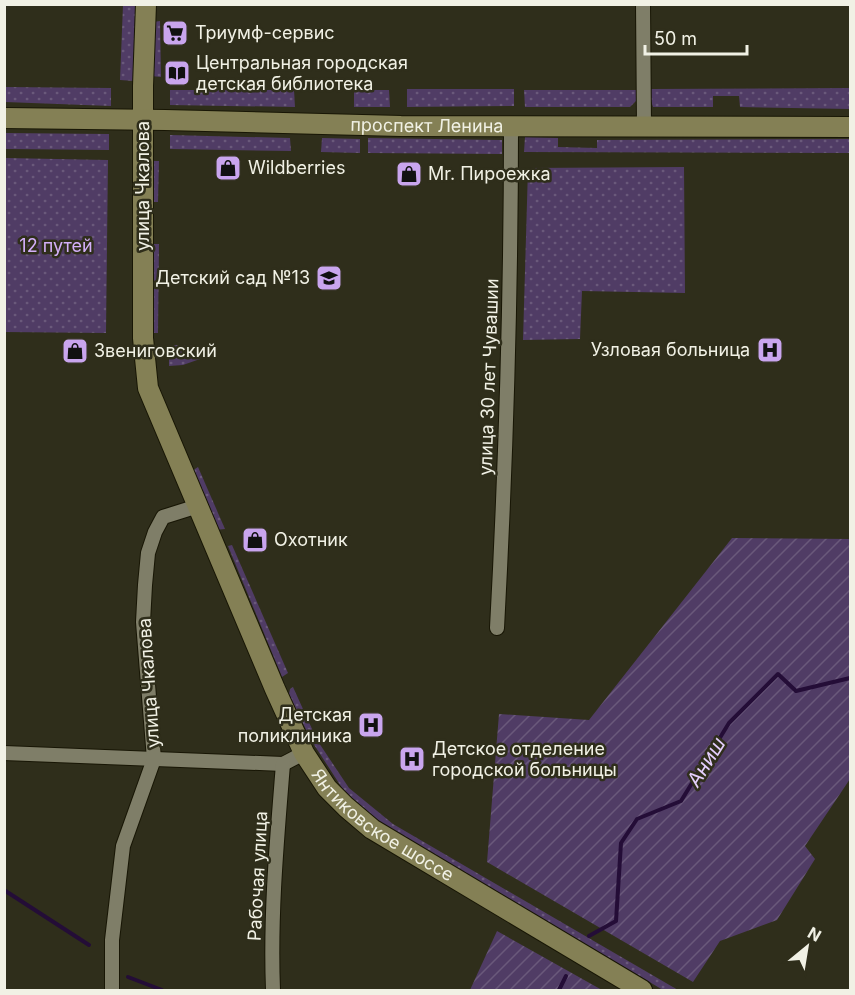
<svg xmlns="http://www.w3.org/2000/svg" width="855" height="995" viewBox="0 0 855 995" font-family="Inter,sans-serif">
	<defs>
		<pattern id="grass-dots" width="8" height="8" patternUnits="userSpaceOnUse" patternTransform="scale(1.5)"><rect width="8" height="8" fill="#503c65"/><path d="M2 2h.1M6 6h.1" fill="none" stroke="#6a597b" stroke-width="1.8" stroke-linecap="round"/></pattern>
		<pattern id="garden-furrows" width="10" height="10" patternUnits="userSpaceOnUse" patternTransform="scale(1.5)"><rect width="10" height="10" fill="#503c65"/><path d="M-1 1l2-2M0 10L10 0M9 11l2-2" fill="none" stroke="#6a597b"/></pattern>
	</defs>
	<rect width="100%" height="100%" fill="#2f2e1b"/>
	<g fill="url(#grass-dots)">
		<polygon points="123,5 136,5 134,81 120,80"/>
		<polygon points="160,21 161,77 151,76 153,22"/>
		<polygon points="5,87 111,88 111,106 5,102"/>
		<polygon points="850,88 850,109 740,107 739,96 713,96 713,107 653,107 651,101 651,89"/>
		<polygon points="407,89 514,89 514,106 407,107"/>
		<polygon points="170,90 294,90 295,107 170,105"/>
		<polygon points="354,90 389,90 390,107 354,107"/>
		<polygon points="524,90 636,90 636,101 630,107 525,107"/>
		<polygon points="5,133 109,134 109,150 5,149"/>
		<polygon points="170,135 290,138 291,151 170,149"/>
		<polygon points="525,137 558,138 558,147 597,148 597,140 850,139 850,153 524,152"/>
		<polygon points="322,138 360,139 360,153 321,152"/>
		<polygon points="368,138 502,140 502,154 368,153"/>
		<polygon points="5,158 108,160 106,333 5,332"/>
		<polygon points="148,161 159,161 158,202 148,202"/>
		<polygon points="684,167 685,293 582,291 580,339 523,340 528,168"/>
		<polygon points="151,244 159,244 158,333 150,333"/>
		<polygon points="169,345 202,346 200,359 183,365 169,366"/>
		<polygon points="198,467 225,529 215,530 192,471"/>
		<polygon points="232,545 288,673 282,677 228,546"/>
		<polygon points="293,687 317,740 349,788 393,824 678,990 663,990 384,825 344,791 311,740 289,694 290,689"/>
	</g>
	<g fill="url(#garden-furrows)">
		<polygon points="732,538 850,539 850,779 805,846 815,859 777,920 720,941 693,982 487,862 499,714 589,720"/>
		<polygon points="497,931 602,990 470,990"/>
	</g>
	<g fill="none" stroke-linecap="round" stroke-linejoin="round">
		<g stroke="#240d37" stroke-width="4">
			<polyline points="4,890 89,945"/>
			<polyline points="589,936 616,921 621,843 637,819 681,801 729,723 778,674 796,691 850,678"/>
			<polyline points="128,977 162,990"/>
			<polyline points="559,990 566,976"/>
		</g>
		<g stroke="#181605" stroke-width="16">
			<g id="street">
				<polyline points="643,4 644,126"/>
				<path d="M497 628C506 461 511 294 511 126"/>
				<polyline points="4,753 283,764 304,753"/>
				<polyline points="112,990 112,940 123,846 154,759 143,622 145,585 148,553 155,532 163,517 198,506"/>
				<path d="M273 990C270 915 277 839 283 764"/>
			</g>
		</g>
		<g stroke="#181605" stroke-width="22">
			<g id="secondary">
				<path id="s1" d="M146 4 143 86V338L148 388 275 689 304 753 327 788 346 807 372 829 642 990"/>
				<path id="s2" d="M4 118 165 120 401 126 850 127"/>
			</g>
		</g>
		<use href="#street" stroke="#7f7e68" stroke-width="14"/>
		<use href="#secondary" stroke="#848055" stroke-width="20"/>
	</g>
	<defs>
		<g id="supermarket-square" transform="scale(1.35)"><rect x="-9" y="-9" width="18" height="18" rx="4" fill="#c9a5ee" stroke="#2f2e1b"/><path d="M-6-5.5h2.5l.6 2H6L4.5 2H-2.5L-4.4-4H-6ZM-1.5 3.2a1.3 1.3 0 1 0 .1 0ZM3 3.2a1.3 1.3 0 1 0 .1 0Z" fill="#111"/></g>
		<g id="library-square" transform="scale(1.35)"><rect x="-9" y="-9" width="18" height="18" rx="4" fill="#c9a5ee" stroke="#2f2e1b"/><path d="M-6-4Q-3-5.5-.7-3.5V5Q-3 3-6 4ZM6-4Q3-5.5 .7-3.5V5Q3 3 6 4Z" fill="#111"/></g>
		<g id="shop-square" transform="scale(1.35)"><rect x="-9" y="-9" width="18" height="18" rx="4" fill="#c9a5ee" stroke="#2f2e1b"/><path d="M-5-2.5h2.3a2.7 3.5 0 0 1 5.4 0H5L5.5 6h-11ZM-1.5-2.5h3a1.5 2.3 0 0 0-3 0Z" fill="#111"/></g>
		<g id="school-square" transform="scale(1.35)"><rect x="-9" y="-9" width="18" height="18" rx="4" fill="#c9a5ee" stroke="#2f2e1b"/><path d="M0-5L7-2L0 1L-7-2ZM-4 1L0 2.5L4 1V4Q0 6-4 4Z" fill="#111"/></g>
		<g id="hospital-square" transform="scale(1.35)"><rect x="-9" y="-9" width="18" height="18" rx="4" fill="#c9a5ee" stroke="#2f2e1b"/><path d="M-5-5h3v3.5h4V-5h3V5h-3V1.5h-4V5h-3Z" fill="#111"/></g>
	</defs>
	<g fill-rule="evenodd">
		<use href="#supermarket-square" x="175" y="33"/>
		<use href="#library-square" x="177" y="73"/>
		<use href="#shop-square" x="228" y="168"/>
		<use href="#shop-square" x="409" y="174"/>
		<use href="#school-square" x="329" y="278"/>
		<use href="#hospital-square" x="770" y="350"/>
		<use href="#shop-square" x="75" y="351"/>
		<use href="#shop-square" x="255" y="540"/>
		<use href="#hospital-square" x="371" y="725"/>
		<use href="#hospital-square" x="412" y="759"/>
	</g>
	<g text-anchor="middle" stroke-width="5" stroke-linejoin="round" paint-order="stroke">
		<g font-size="18" fill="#f1f1e5" stroke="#2f2e1b" text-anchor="start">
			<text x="195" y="39">Триумф-сервис</text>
			<text x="196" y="69">Центральная городская<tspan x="196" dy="21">детская библиотека</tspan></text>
			<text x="248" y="174">Wildberries</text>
			<text x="428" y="180">Mr. Пироежка</text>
			<text x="310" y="284" text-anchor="end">Детский сад №13</text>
			<text x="750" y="356" text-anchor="end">Узловая больница</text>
			<text x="94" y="357">Звениговский</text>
			<text x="274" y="546">Охотник</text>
			<text x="352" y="721" text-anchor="end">Детская<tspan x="352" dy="21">поликлиника</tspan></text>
			<text x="432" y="755">Детское отделение<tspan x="432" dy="21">городской больницы</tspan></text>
		</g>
		<g font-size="18" fill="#f1f1e5" stroke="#2f2e1b">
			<text dy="6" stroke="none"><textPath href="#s2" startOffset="423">проспект Ленина</textPath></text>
			<text transform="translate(143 186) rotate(-90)" y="6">улица Чкалова</text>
			<text transform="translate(489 377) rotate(-88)" y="6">улица 30 лет Чувашии</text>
			<text transform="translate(149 683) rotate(-94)" y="6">улица Чкалова</text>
			<text dy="6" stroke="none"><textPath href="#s1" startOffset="890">Янтиковское шоссе</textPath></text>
			<text transform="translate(258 876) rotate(-87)" y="6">Рабочая улица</text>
		</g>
		<g font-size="18" fill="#d3aff9" stroke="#2f2e1b">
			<text x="56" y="252">12 путей</text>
		</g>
		<g font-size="20" font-style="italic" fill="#e4cffc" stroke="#2f2e1b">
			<text transform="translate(706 762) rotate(-58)" y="7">Аниш</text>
		</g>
	</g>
	<rect width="855" height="995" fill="none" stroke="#f1f1e5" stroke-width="12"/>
	<g transform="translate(807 947) rotate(30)" stroke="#2f2e1b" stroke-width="4.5" paint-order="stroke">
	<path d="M0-4.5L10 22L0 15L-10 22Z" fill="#f1f1e5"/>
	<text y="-9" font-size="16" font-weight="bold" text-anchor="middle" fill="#f1f1e5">N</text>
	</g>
	<path d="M645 45v9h102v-9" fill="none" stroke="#f1f1e5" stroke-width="3"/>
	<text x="654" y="45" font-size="18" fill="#f1f1e5" stroke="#2f2e1b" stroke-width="4.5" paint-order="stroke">50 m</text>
</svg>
